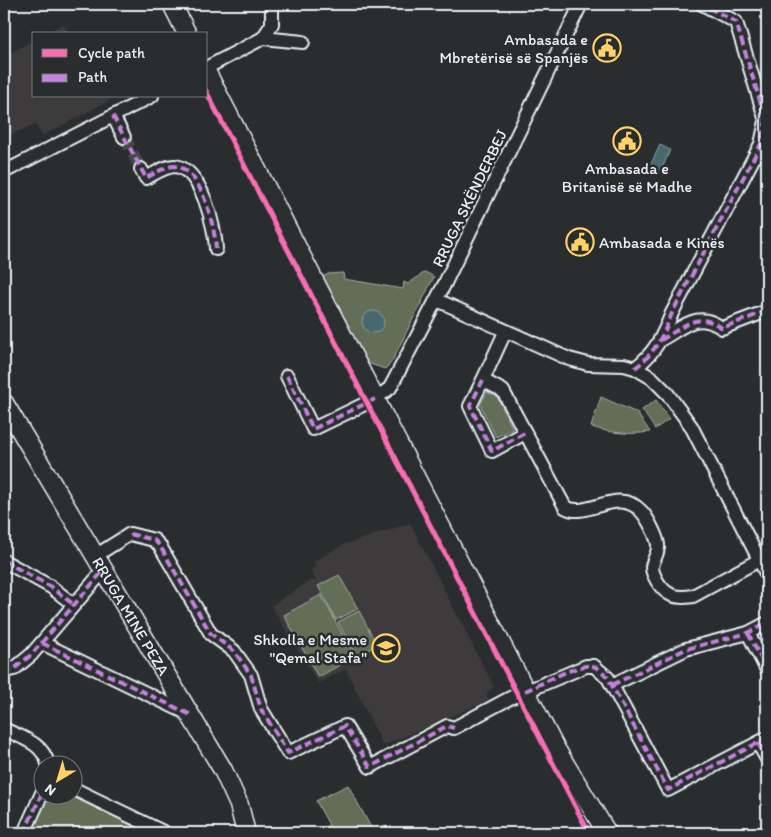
<svg xmlns="http://www.w3.org/2000/svg" width="771" height="837" viewBox="0 0 771 837" font-family="Itim,sans-serif">
	<rect width="100%" height="100%" fill="#2a2d2e"/>
	<filter id="ink" filterUnits="userSpaceOnUse"><feTurbulence type="fractalNoise" baseFrequency=".02" numOctaves="2"/><feDisplacementMap in="SourceGraphic" scale="10" xChannelSelector="R" yChannelSelector="G"/><feConvolveMatrix kernelMatrix="1 2 1 2 8 2 1 2 1" color-interpolation-filters="sRGB"/></filter>
	<g filter="url(#ink)">
		<g fill="#3e3b3a">
			<polygon points="63,24 70,34 45,34"/>
			<polygon points="34,40 34,96 116,97 42,136 35,124 4,138 4,56"/>
			<polygon points="410,523 494,687 486,693 489,700 383,746 346,669 318,683 271,606 311,580 316,581 310,569 316,567 313,562 343,545"/>
		</g>
		<g fill="#626e56" stroke="#a5b0a7">
			<polygon points="425,272 434,277 391,363 385,369 367,363 323,277 328,274 343,273 344,279 403,289 404,282 408,284"/>
			<polygon points="487,392 497,396 513,429 496,437 480,405"/>
			<path d="M601 397 637 413 650 432C629 435 611 433 591 427Z"/>
			<polygon points="656,400 669,419 655,429 642,410"/>
			<polygon points="339,575 358,609 336,620 318,586"/>
			<polygon points="321,595 355,657 318,677 284,615"/>
			<polygon points="359,611 377,645 356,656 338,622"/>
			<polygon points="348,785 374,833 321,833 320,830 329,825 316,801"/>
			<polygon points="49,794 69,795 148,833 30,833"/>
		</g>
		<g fill="#4a686d" stroke="#899fa5">
			<polygon points="660,145 670,150 661,171 650,166"/>
			<circle cx="373" cy="322" r="11"/>
		</g>
		<g fill="none" stroke-linecap="round" stroke-linejoin="round">
			<polyline stroke="#464a4c" stroke-width="12" stroke-dasharray="12 6" stroke-linecap="butt" points="124,137 141,169"/>
			<g stroke="#e8f1f8" stroke-width="16">
				<g id="minor">
					<polyline points="263,38 303,42"/>
					<polyline points="206,68 263,38 272,24 272,4"/>
					<polyline points="113,116 124,137"/>
					<path d="M141 169 146 178C154 174 165 166 175 166 202 169 215 228 216 249"/>
					<polyline points="4,172 152,96"/>
					<polyline points="437,300 569,359 588,364 624,365 635,368 652,378 667,393 691,426 767,575"/>
					<path d="M505 332 483 380 503 391 565 507C587 520 617 486 641 511 647 517 657 536 658 545 659 553 653 559 652 567 652 573 655 577 657 581 666 596 676 599 693 596L759 560"/>
					<path d="M660 340C684 327 697 310 722 328L767 311"/>
					<path d="M635 368C655 353 663 336 672 313L761 144 766 121 736 22 702 4"/>
					<polyline points="287,376 313,429 375,399 390,388 444,285 581,4"/>
					<polyline points="483,380 470,406 492,451 525,433"/>
					<polyline points="95,556 130,534 154,540 160,546 211,634 234,651 251,675 261,709 288,753 345,726 370,767 447,726 454,728 510,698 586,666 594,666 608,678 668,790 767,738"/>
					<polyline points="4,561 51,587 73,604"/>
					<polyline points="748,633 767,670"/>
					<polyline points="42,643 191,715"/>
					<polyline points="4,671 14,669 31,655 104,570"/>
					<polyline points="612,685 686,649 748,633 767,623"/>
					<path d="M4 729C22 738 43 743 48 764"/>
					<polyline points="758,743 767,759"/>
					<polyline points="72,788 165,833"/>
					<polyline points="24,833 42,793"/>
				</g>
			</g>
			<g stroke="#e8f1f8" stroke-width="21">
				<g id="secondary">
					<polyline points="172,4 187,34"/>
					<polyline points="206,71 554,746 607,833"/>
					<path id="s1" d="M4 403 223 770 239 805 246 833"/>
				</g>
			</g>
			<use href="#minor" stroke="#2a2d2e" stroke-width="12"/>
			<use href="#secondary" stroke="#2a2d2e" stroke-width="18"/>
			<g stroke="#c483df" stroke-width="4" stroke-dasharray="8 4" stroke-linecap="butt">
				<path d="M113 116 146 178C154 174 165 166 175 166 202 169 215 228 216 249"/>
				<path d="M661 340C684 327 697 310 722 328L767 311"/>
				<path d="M635 368C655 353 663 336 672 313L761 144 766 121 736 22 702 4"/>
				<polyline points="287,376 313,429 375,399"/>
				<polyline points="483,380 470,406 492,451 525,433"/>
				<polyline points="130,534 154,540 160,546 211,634 234,651 251,675 261,709 288,753 345,726 370,767 447,726 454,728"/>
				<polyline points="4,561 51,587 73,604"/>
				<polyline points="765,571 767,575"/>
				<polyline points="748,633 767,670"/>
				<polyline points="42,643 191,715"/>
				<polyline points="4,671 14,669 31,655 104,570"/>
				<polyline points="612,685 686,649 748,633 767,623"/>
				<path d="M525 691C541 685 577 663 593 666 599 668 604 673 608 678L668 790 767 738"/>
				<polyline points="758,743 767,759"/>
				<polyline points="24,833 42,793"/>
			</g>
			<g stroke="#2a2d2e" stroke-width="8">
				<polyline id="cycleway" points="206,91 589,833"/>
			</g>
			<use href="#cycleway" stroke="#f96db3" stroke-width="5"/>
		</g>
	</g>
	<defs>
		<g id="civic-ring" transform="scale(1.4375)"><circle r="9.5" fill="#2a2d2e" stroke="#ffd166" stroke-width="1.5"/><path d="M-.6-6.5H3V-4.5H.6V-3L4-1V1h2V6H-6V1h2V-1L-.6-3ZM-1.2 2.5V6h2.4V2.5Z" fill="#ffd166"/></g>
		<g id="school-ring" transform="scale(1.4375)"><circle r="9.5" fill="#2a2d2e" stroke="#ffd166" stroke-width="1.5"/><path d="M0-5L7-2L0 1L-7-2ZM-4 1L0 2.5L4 1V4Q0 6-4 4Z" fill="#ffd166"/></g>
	</defs>
	<g fill-rule="evenodd">
		<use href="#civic-ring" x="607" y="48"/>
		<use href="#civic-ring" x="627" y="141"/>
		<use href="#civic-ring" x="580" y="242"/>
		<use href="#school-ring" x="386" y="648"/>
	</g>
	<g text-anchor="middle" stroke-width="5" stroke-linejoin="round" paint-order="stroke">
		<g font-size="16" fill="#e8f1f8" stroke="#2a2d2e" text-anchor="end">
			<text x="588" y="45">Ambasada e<tspan x="588" dy="18">Mbretërisë së Spanjës</tspan></text>
			<text x="627" y="174" text-anchor="middle">Ambasada e<tspan x="627" dy="18">Britanisë së Madhe</tspan></text>
			<text x="599" y="248" text-anchor="start">Ambasada e Kinës</text>
			<text x="367" y="645">Shkolla e Mesme<tspan x="367" dy="18">"Qemal Stafa"</tspan></text>
		</g>
		<g font-size="16" fill="#e8f1f8" stroke="#2a2d2e">
			<text transform="translate(469 198) rotate(-64)" y="6">RRUGA SKËNDERBEJ</text>
			<text dy="6" stroke="none"><textPath href="#s1" startOffset="248">RRUGA MINE PEZA</textPath></text>
		</g>
	</g>
	<rect width="771" height="837" fill="none" stroke="#2a2d2e" stroke-width="20"/>
	<rect x="10" y="10" width="751" height="817" fill="none" stroke="#e8f1f8" stroke-width="2" filter="url(#ink)"/>
	<rect x="32" y="32" width="175" height="65" fill="#2a2d2e" stroke="#767b7f"/>
	<rect x="42" y="49" width="25" height="8" fill="#f96db3" stroke="#767b7f"/>
	<text x="78" y="58" font-size="15" fill="#e8f1f8">Cycle path</text>
	<rect x="42" y="74" width="25" height="8" fill="#c483df" stroke="#767b7f"/>
	<text x="78" y="82" font-size="15" fill="#e8f1f8">Path</text>
	<g transform="translate(58 780) rotate(218)"><circle r="24" fill="#2a2d2e" stroke="#767b7f"/>
	<path d="M0-4L9 19L0 12L-9 19Z" fill="#ffd166"/>
	<text y="-8" font-size="14" font-weight="bold" text-anchor="middle" fill="#e8f1f8">N</text>
	</g>
</svg>
